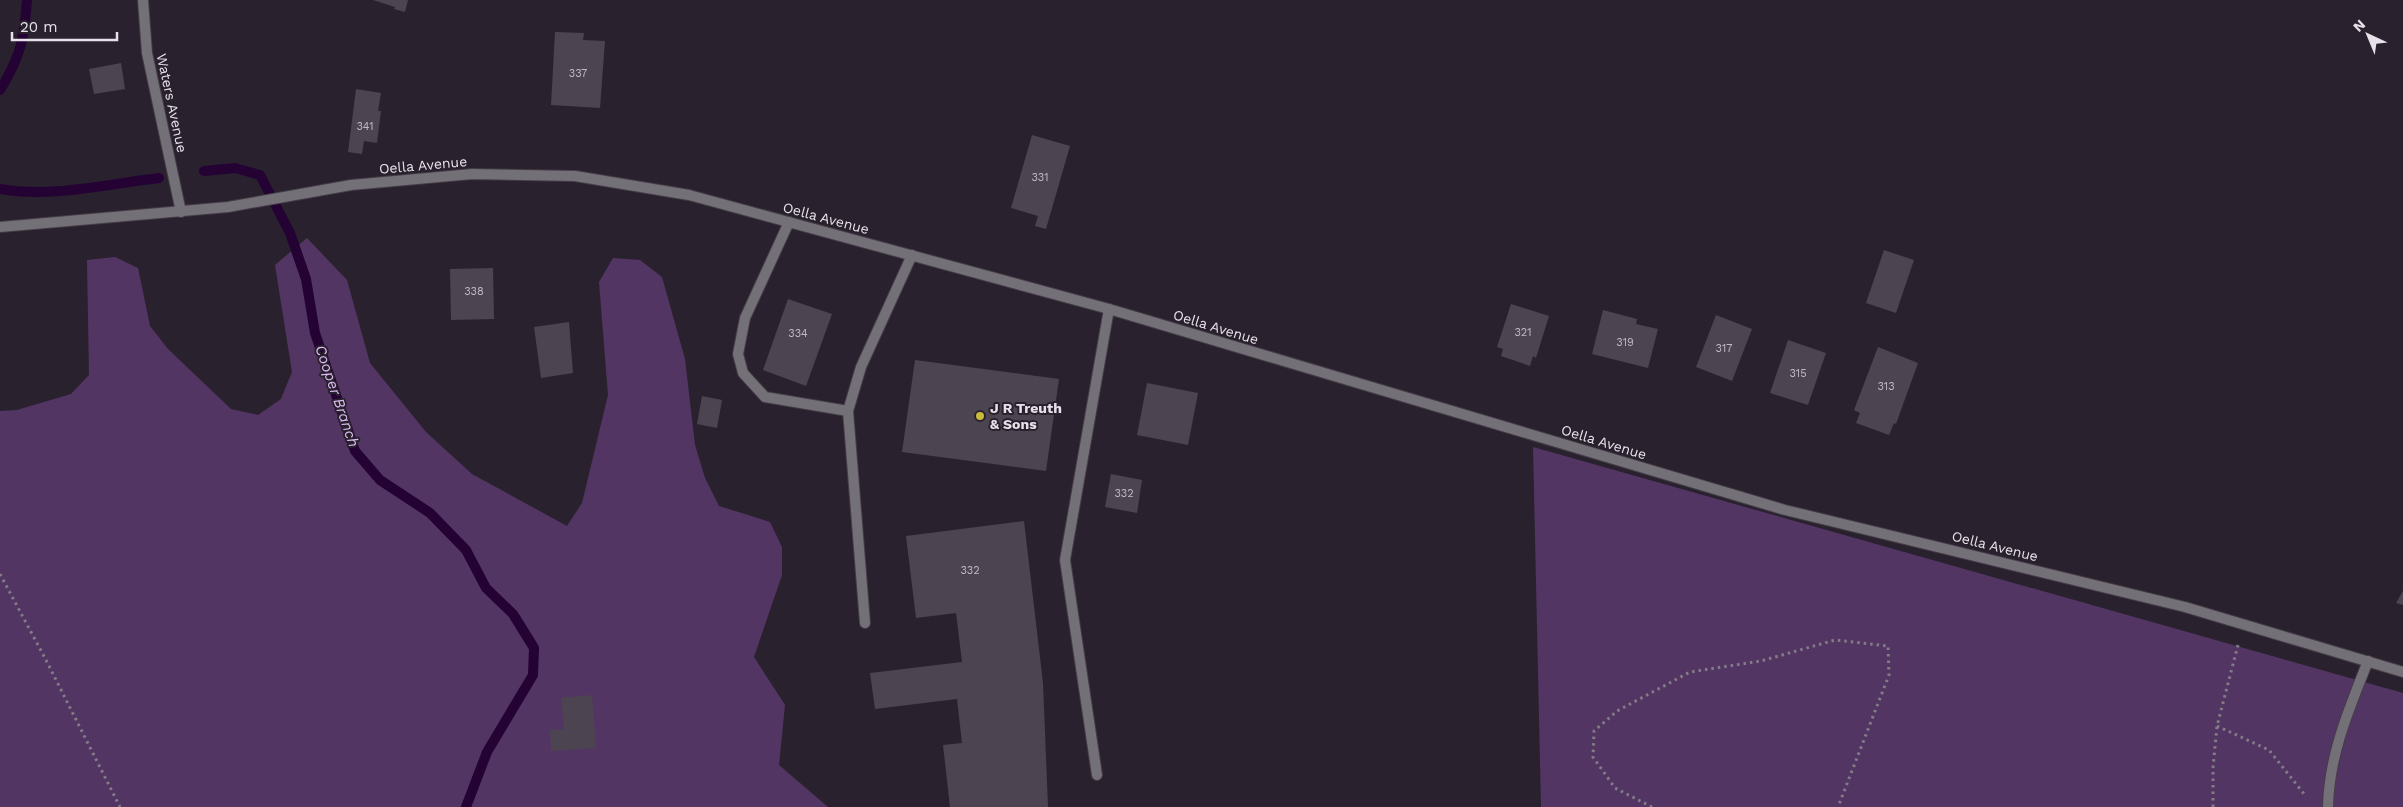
<svg xmlns="http://www.w3.org/2000/svg" width="2403" height="807" viewBox="0 0 2403 807" font-family="'Work Sans',sans-serif">
	<rect width="100%" height="100%" fill="#29222e"/>
	<g fill="#533564">
		<polygon points="307,238 347,280 370,363 426,432 472,474 567,526 582,503 608,395 599,282 613,258 640,260 662,277 685,359 695,445 705,478 719,506 770,522 782,547 782,575 754,657 785,705 779,765 828,807 0,807 0,411 17,410 71,394 89,375 87,260 115,257 138,268 150,326 168,349 231,409 258,415 281,399 292,372 275,265"/>
		<polygon points="1533,447 2403,693 2403,807 1541,807"/>
	</g>
	<g fill="none" stroke-linecap="round" stroke-linejoin="round">
		<g stroke="#240234" stroke-width="10">
			<path d="M0 90C21 56 24 39 27 0"/>
			<polyline points="204,171 235,168 260,175 290,233 306,279 315,333 355,451 380,480 430,513 466,550 486,588 513,614 534,648 533,675 487,752 466,807"/>
			<path d="M0 189C51 198 108 184 159 178"/>
		</g>
	</g>
	<g fill="#4c4451">
		<polygon points="373,0 408,0 405,12 394,9 395,7"/>
		<polygon points="555,32 584,33 583,40 605,41 600,108 551,105"/>
		<polygon points="121,63 125,89 94,94 89,69"/>
		<polygon points="356,89 381,93 378,111 381,111 377,143 364,141 362,154 348,152"/>
		<polygon points="1032,135 1070,146 1046,229 1035,226 1038,216 1011,208"/>
		<polygon points="1884,250 1914,260 1896,313 1866,303"/>
		<polygon points="493,268 494,319 451,320 450,269"/>
		<polygon points="788,299 832,314 806,386 763,370"/>
		<polygon points="1511,304 1549,316 1536,358 1533,356 1530,366 1501,356 1503,349 1497,347"/>
		<polygon points="1603,310 1637,319 1636,324 1658,329 1648,368 1592,354"/>
		<polygon points="1716,315 1752,329 1732,381 1696,367"/>
		<polygon points="569,322 573,373 541,378 534,327"/>
		<polygon points="1788,340 1826,353 1808,405 1770,393"/>
		<polygon points="1878,347 1918,363 1896,424 1894,423 1889,435 1856,423 1860,413 1854,410"/>
		<polygon points="915,360 1059,379 1046,471 902,452"/>
		<polygon points="1147,383 1198,393 1188,445 1137,435"/>
		<polygon points="702,396 722,400 717,428 697,424"/>
		<polygon points="1111,474 1142,480 1137,513 1105,507"/>
		<polygon points="1024,521 1043,683 1048,807 950,807 943,745 962,743 957,699 875,709 870,673 962,662 956,613 916,618 906,536"/>
		<polygon points="2403,591 2403,605 2396,603"/>
		<polygon points="592,695 596,748 551,751 550,730 564,729 561,698"/>
	</g>
	<g fill="none" stroke-linecap="round" stroke-linejoin="round">
		<g stroke="#443d48" stroke-width="12">
			<g id="lane">
				<polyline points="789,222 745,318 738,354 743,373 765,397 848,411"/>
				<polyline points="865,623 848,411 861,367 912,255"/>
				<polyline points="1097,775 1065,560 1109,309"/>
				<path d="M2328 807C2329 755 2349 709 2368 661"/>
			</g>
		</g>
		<g stroke="#443d48" stroke-width="12">
			<g id="street">
				<polyline points="143,0 147,53 181,212"/>
				<polyline points="0,227 228,207 351,185 472,174 575,176 689,195 1109,309 1785,510 2185,607 2403,672"/>
			</g>
		</g>
		<g stroke="#827c86" stroke-width="3" stroke-dasharray="2.5 4" stroke-linecap="butt">
			<polyline points="0,574 46,660 120,807"/>
			<polyline points="2217,726 2269,750 2305,795"/>
			<polyline points="1652,807 1615,788 1593,757 1594,731 1617,711 1690,672 1761,661 1835,640 1888,646 1889,675 1838,807"/>
			<polyline points="2213,807 2213,768 2217,726 2238,645"/>
		</g>
		<use href="#lane" stroke="#747077" stroke-width="10"/>
		<use href="#street" stroke="#747077" stroke-width="10"/>
	</g>
	<circle fill="#c9ba3a" stroke="#29222e" stroke-width="2" cx="980" cy="416" r="5"/>
	<g text-anchor="middle" stroke-width="4" stroke-linejoin="round" paint-order="stroke">
		<g font-size="11" fill="#c0bac4">
			<text x="578" y="77">337</text>
			<text x="365" y="130">341</text>
			<text x="1040" y="181">331</text>
			<text x="474" y="295">338</text>
			<text x="1523" y="336">321</text>
			<text x="798" y="337">334</text>
			<text x="1625" y="346">319</text>
			<text x="1724" y="352">317</text>
			<text x="1798" y="377">315</text>
			<text x="1886" y="390">313</text>
			<text x="1124" y="497">332</text>
			<text x="970" y="574">332</text>
		</g>
		<g font-size="14" fill="#e7e2ea" stroke="#29222e">
			<text transform="translate(172 103) rotate(78)" y="5">Waters Avenue</text>
			<text transform="translate(423 165) rotate(-5)" y="5">Oella Avenue</text>
			<text transform="translate(826 218) rotate(15)" y="5">Oella Avenue</text>
			<text transform="translate(1216 327) rotate(17)" y="5">Oella Avenue</text>
			<text transform="translate(1604 442) rotate(17)" y="5">Oella Avenue</text>
			<text transform="translate(1995 546) rotate(14)" y="5">Oella Avenue</text>
		</g>
		<g font-size="14" font-weight="bold" fill="#e7e2ea" stroke="#29222e" text-anchor="start">
			<text x="990" y="413">J R Treuth<tspan x="990" dy="16">&amp; Sons</tspan></text>
		</g>
		<g font-size="15" font-style="italic" fill="#e1bdf7" stroke="#29222e">
			<text transform="translate(337 396) rotate(71)" y="5">Cooper Branch</text>
		</g>
	</g>
	<g transform="translate(2368 35) rotate(316)" stroke="#29222e" stroke-width="4" paint-order="stroke">
	<path d="M0-4L9 19L0 12L-9 19Z" fill="#e7e2ea"/>
	<text y="-8" font-size="14" font-weight="bold" text-anchor="middle" fill="#e7e2ea">N</text>
	</g>
	<path d="M12 32v8h105v-8" fill="none" stroke="#e7e2ea" stroke-width="2.5"/>
	<text x="20" y="32" font-size="15" fill="#e7e2ea" stroke="#29222e" stroke-width="4" paint-order="stroke">20 m</text>
</svg>
